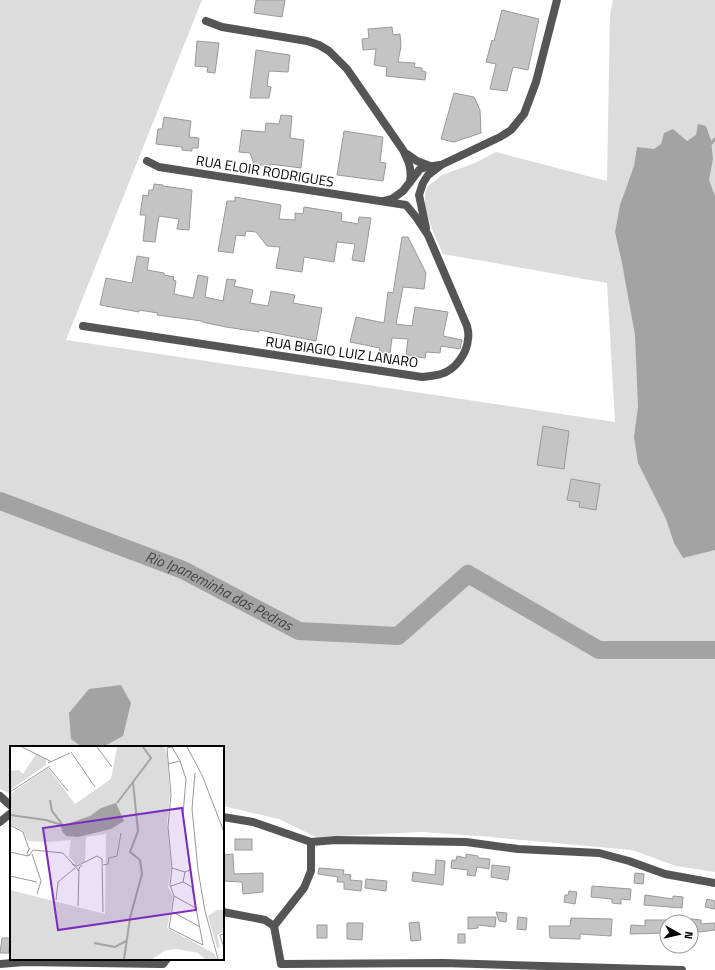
<svg xmlns="http://www.w3.org/2000/svg" width="715" height="970" viewBox="0 0 715 970" font-family="'Titillium Web',sans-serif">
	<rect width="100%" height="100%" fill="#fff"/>
	<polygon fill="#dcdcdc" points="0,0 202,0 66,340 615,422 607,283 443,254 432,229 425,207 425,194 428,186 442,175 475,163 496,152 607,181 610,15 613,0 715,0 715,872 676,866 632,850 479,836 422,832 316,837 279,819 223,806 223,747 11,747 11,794 0,789"/>
	<g fill="#a3a3a3">
		<polygon points="698,124 706,126 711,140 713,159 709,180 715,196 715,550 683,558 674,543 666,519 638,463 634,437 638,407 635,335 622,263 615,232 620,205 634,166 637,147 654,149 661,144 664,133 673,129 687,141 696,135"/>
		<polygon points="121,685 131,703 123,736 103,747 82,747 71,739 69,713 89,689"/>
	</g>
	<g fill="none" stroke-linecap="round" stroke-linejoin="round">
		<polyline stroke="#a3a3a3" stroke-width="3" points="708,147 715,139"/>
		<path stroke="#a3a3a3" stroke-width="18" id="s1" d="M0 501 183 570 299 631 398 636 468 574 599 650H715"/>
	</g>
	<g fill="#c4c4c4" stroke="#999">
		<polygon points="256,0 285,0 282,17 254,13"/>
		<polygon points="502,10 539,19 528,70 513,67 507,91 490,89 496,64 486,62 492,40 494,41"/>
		<polygon points="392,27 393,35 400,34 401,46 398,62 415,63 414,67 422,68 422,71 426,72 425,80 386,76 387,67 374,65 376,49 363,50 362,39 369,38 368,29"/>
		<polygon points="197,41 219,43 215,73 207,72 208,67 195,66"/>
		<polygon points="256,50 290,55 288,72 269,71 267,86 271,87 269,98 250,98"/>
		<polygon points="454,93 474,97 480,110 481,133 454,142 441,139"/>
		<polygon points="281,115 292,116 290,138 304,140 301,168 270,164 270,166 254,164 250,153 239,152 242,130 265,132 266,123 279,124"/>
		<polygon points="164,117 191,121 189,137 199,138 198,148 192,148 192,151 182,150 182,147 156,144 158,129 162,129"/>
		<polygon points="344,131 383,137 380,162 386,163 383,181 337,175"/>
		<polygon points="154,184 163,185 163,186 192,190 189,230 177,229 179,219 159,216 155,242 143,241 146,215 140,215 143,195 148,196 149,190 153,190"/>
		<polygon points="235,197 281,205 279,219 295,220 295,213 303,214 304,207 342,213 341,221 358,224 359,217 371,218 364,262 352,260 355,244 337,242 334,262 304,257 302,272 276,268 280,247 267,246 256,232 246,231 245,236 236,235 233,253 218,251 227,201 235,201"/>
		<polygon points="402,237 408,237 426,273 424,289 403,287 396,324 412,326 415,307 448,312 443,336 462,340 460,349 441,346 440,353 426,352 425,358 406,355 408,339 392,338 390,353 379,352 380,348 350,342 356,317 384,323 388,292 393,293"/>
		<polygon points="137,256 149,258 147,270 164,273 164,275 174,277 173,280 176,281 174,294 193,298 198,275 208,277 205,297 223,301 227,279 236,280 234,286 253,290 250,303 268,306 271,291 295,295 293,303 322,308 316,341 259,330 259,332 226,327 202,322 202,321 157,315 158,313 139,310 139,312 100,305 106,278 132,283"/>
		<polygon points="543,426 569,431 564,469 537,465"/>
		<polygon points="571,479 600,484 596,510 579,507 580,502 567,500"/>
		<rect x="235" y="839" width="17" height="11"/>
		<polygon points="233,854 234,874 263,873 263,892 243,894 242,882 223,881 223,855"/>
		<polygon points="466,854 478,856 478,858 490,859 489,869 477,867 475,876 467,875 468,870 451,868 452,860 456,860 457,856 466,858"/>
		<polygon points="436,860 445,861 443,885 412,881 413,872 435,875"/>
		<polygon points="492,865 510,867 508,880 491,877"/>
		<polygon points="319,868 344,870 343,874 351,875 350,880 362,881 361,891 344,889 344,882 337,882 338,877 318,874"/>
		<polygon points="635,873 644,874 643,884 634,883"/>
		<polygon points="366,879 387,881 386,891 365,888"/>
		<polygon points="592,886 631,889 630,900 621,899 621,904 612,903 612,899 591,897"/>
		<polygon points="569,891 577,892 575,904 564,902 565,895 568,895"/>
		<polygon points="645,895 673,899 673,896 683,897 682,908 644,905"/>
		<polygon points="707,899 715,901 715,909 705,907"/>
		<polygon points="496,912 507,913 506,922 499,921"/>
		<polygon points="468,917 496,917 495,927 478,925 478,928 468,929"/>
		<polygon points="518,917 527,918 526,930 517,929"/>
		<polygon points="571,918 612,919 611,936 580,934 580,939 550,938 549,926 570,926"/>
		<polygon points="691,919 701,920 701,924 715,923 715,930 700,932 691,931"/>
		<polygon points="645,920 667,920 667,933 630,934 631,925 645,926"/>
		<polygon points="419,922 421,940 411,941 409,923"/>
		<polygon points="347,923 363,923 362,940 347,939"/>
		<rect x="317" y="925" width="10" height="13"/>
		<rect x="458" y="934" width="7" height="9"/>
		<polygon points="2,938 10,938 9,953 0,953"/>
	</g>
	<g fill="none" stroke-linecap="round" stroke-linejoin="round">
		<g stroke="#555" stroke-width="8">
			<path d="M206 21 222 27 307 41 319 45 329 51 347 69 403 150C409 162 412 169 410 182"/>
			<polyline points="407,154 417,161 430,166"/>
			<polyline points="384,201 392,199 403,191 420,169 427,167 440,165"/>
			<polyline points="426,228 419,195 423,183 428,175 441,165 500,137 511,130 524,114 536,82 557,0"/>
			<path d="M83 326 422 377C428 376 435 376 441 374 455 370 467 354 468 339 469 335 468 330 467 326L428 235 416 217 406 205 159 167 147 161"/>
			<polyline points="0,796 11,806"/>
			<polyline points="223,817 253,822 311,842 336,840 466,842 518,849 599,853 629,861 665,874 715,883"/>
			<polyline points="0,822 11,813"/>
			<polyline points="223,912 265,920 274,926 281,964 444,963 682,970"/>
			<polyline points="274,926 304,888 311,871 311,842"/>
			<polyline points="0,964 24,962 163,964 167,959"/>
		</g>
	</g>
	<g text-anchor="middle" stroke-width="3" stroke-linejoin="round" paint-order="stroke">
		<g font-size="14" fill="#000" stroke="#fff">
			<text transform="translate(265 171) rotate(9)" y="5">RUA ELOIR RODRIGUES</text>
			<text transform="translate(342 352) rotate(8)" y="5">RUA BIAGIO LUIZ LANARO</text>
		</g>
		<g font-size="15" font-style="italic" fill="#444" stroke="#fff">
			<text dy="5" stroke="none"><textPath href="#s1" startOffset="237">Rio Ipaneminha das Pedras</textPath></text>
		</g>
	</g>
	<g transform="translate(10 746)">
		<rect width="214" height="214" fill="#fff"/>
		<path d="M107 1H156H154L157 8 160 49 157 76 161 122 158 141 163 151 157 182 205 208 206 213H195L188 207 167 203 156 204 142 213H0V144L95 168 96 88 76 91 75 116 66 119 59 110 61 94 37 96 18 95 12 84 0 78V48L38 22 65 58 101 33ZM26 8 36 13V19L0 44V25L9 24 13 28ZM207 164H214V186L207 189 210 201 207 202 198 170Z" fill="#dcdcdc"/>
		<path d="M106 57 114 75 101 83 68 91 56 90 52 85 51 80 80 70 91 62Z" fill="#a3a3a3"/>
		<path fill="none" stroke="#a3a3a3" stroke-width="2" d="M40 54 42 65 52 78M107 57 123 36M0 69 36 74 55 80M84 197 105 201 116 195M114 213 120 172 132 128 130 114 120 106 128 85 123 36 141 12 133 1"/>
		<path fill="none" stroke="#999" stroke-width="1" d="M12 1 42 16M87 1 102 21M162 1 170 15 176 33 173 68 180 124 175 126 173 136 182 141 193 199 159 182 164 150 160 139 162 122 158 81 161 49 157 2 162 1M177 1 192 29 214 86M61 6 85 41M38 17 60 7M158 18 170 15M39 22 58 45M185 27 182 63 188 124 195 165 208 213M0 46 40 20M0 79 13 86 19 103M20 102 17 107 19 110 23 104 53 107 69 125M0 106 18 110M22 108 31 135M62 118 67 120 87 110 92 113 93 166M93 119 98 118 99 112 107 110 111 87M162 122 175 126M0 130 27 136M161 140 173 136M27 148 31 135M164 150 184 161M46 154 48 136 65 122M68 160 69 122 72 119M163 166 190 181M213 199 210 189 214 188"/>
		<path fill="#7b2cbf" fill-opacity="0.15" stroke="#7b2cbf" stroke-width="2" d="M172 62 186 164 48 184 33 82Z"/>
		<rect width="214" height="214" fill="none" stroke="#000" stroke-width="2"/>
	</g>
	<g transform="translate(679 934) rotate(98)"><circle r="19" fill="#ffffff" stroke="#999999"/>
	<path d="M0-3L7 15L0 10L-7 15Z" fill="#000000"/>
	<text y="-6" font-size="11" font-weight="bold" text-anchor="middle" fill="#000000">N</text>
	</g>
</svg>
